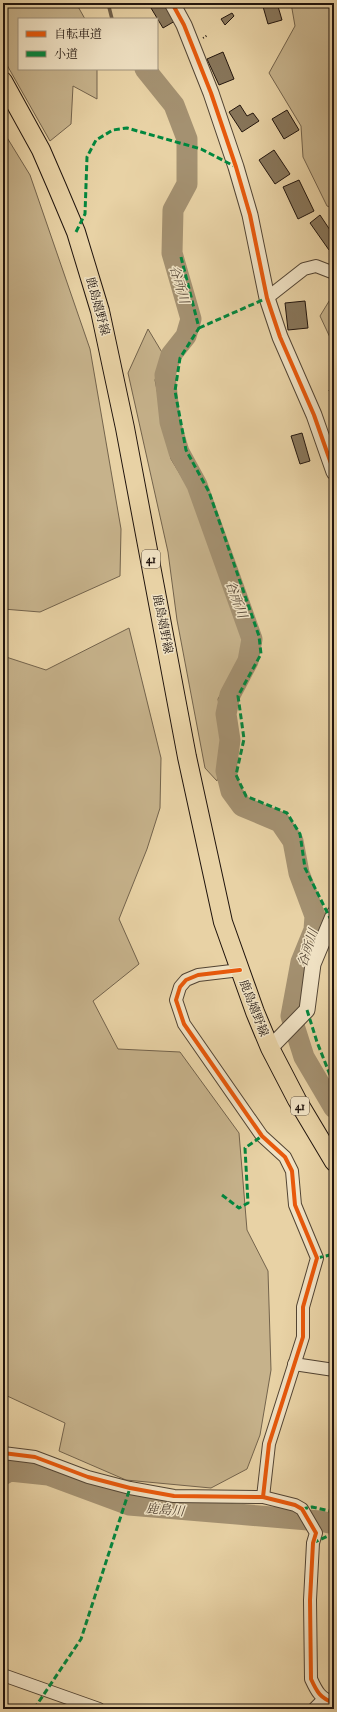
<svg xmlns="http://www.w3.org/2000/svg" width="337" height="1712" viewBox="0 0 337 1712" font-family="'IM FELL Double Pica','Noto Serif JP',serif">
	<rect width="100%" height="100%" fill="#e8d2a5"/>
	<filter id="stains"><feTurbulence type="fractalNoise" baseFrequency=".005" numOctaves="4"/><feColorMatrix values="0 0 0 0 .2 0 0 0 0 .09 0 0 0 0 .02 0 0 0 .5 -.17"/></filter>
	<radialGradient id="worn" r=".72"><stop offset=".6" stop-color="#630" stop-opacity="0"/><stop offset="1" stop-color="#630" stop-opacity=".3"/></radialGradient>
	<g fill="#c6b28b" stroke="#73634c">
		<polygon points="3,3 76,3 85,19 19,19 19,69 97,69 97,99 73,86 71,124 50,141 3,58"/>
		<polygon points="291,3 334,3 334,209 327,206 303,157 301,126 269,73 295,26"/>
		<polygon points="3,131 30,175 90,349 121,529 120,576 40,612 3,609"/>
		<polygon points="334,293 334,346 320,316"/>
		<polygon points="148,329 163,354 155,380 171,459 198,504 243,637 240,659 218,699 225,742 217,781 205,768 177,620 168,552 128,373"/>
		<polygon points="129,628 161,758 160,808 147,849 119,919 139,964 93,1001 118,1049 180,1052 239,1133 247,1230 268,1271 271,1370 260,1435 247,1469 211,1488 126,1480 59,1451 65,1423 3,1394 3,656 46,670"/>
	</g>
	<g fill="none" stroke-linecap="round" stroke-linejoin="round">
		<polyline stroke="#6f5f49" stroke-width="3.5" points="108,3 112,19"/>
		<g stroke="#a49171" stroke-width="21">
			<polyline points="145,69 174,105 187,139 187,184 173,210 172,253 191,319 186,336 171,355 165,375 170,422 179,452 197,485 252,639 248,661 230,695 226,714 230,740 226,771 231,791 242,806 280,822 293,841 299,873 315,916 314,930 301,962 291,1016 304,1057 334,1108"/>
			<polyline points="3,1475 10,1471 48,1475 129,1505 320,1521 334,1524"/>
		</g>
	</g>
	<g fill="#88775c" stroke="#20140d">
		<polygon points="148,3 164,3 175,21 163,28"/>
		<polygon points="262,3 277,3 282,20 268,24"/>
		<polygon points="232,13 234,16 225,25 221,19"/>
		<polygon points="223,52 234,79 219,85 207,59"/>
		<polygon points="240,105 247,116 253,113 259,121 242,132 229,112"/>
		<polygon points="287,110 299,130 284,139 272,119"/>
		<polygon points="274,150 290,174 275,184 259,160"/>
		<polygon points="299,180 314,211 298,219 283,187"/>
		<polygon points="320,215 334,236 334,247 329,250 310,223"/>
		<polygon points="305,301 308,328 288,330 285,303"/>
		<polygon points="334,388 334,403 329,390"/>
		<polygon points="302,433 310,461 300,464 291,436"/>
	</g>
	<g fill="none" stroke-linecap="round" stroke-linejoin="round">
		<g stroke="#524433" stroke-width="14">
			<g id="minor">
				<polyline points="267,298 304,269 316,266 334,273"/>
				<polyline points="240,970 198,975 186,980 180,987 176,1000 184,1024 262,1136 285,1157 292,1171 295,1205 317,1258 303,1307 303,1337 269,1444 263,1497"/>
				<polyline points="294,1364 334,1370"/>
				<path d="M3 1453 35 1457 88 1477 130 1488 174 1496 263 1497 295 1505 302 1509 316 1533 313 1543 310 1600 311 1679C317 1692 320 1698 334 1703"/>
				<polyline points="3,1675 99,1709"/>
				<polyline points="314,1709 324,1699"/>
			</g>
		</g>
		<g stroke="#524433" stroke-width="17">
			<g id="tertiary">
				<polyline points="172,3 184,25 211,93 236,167 250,215 267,298 280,337 314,415 334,472"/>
				<polyline points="270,1048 307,1010 313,964 334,914"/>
			</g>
		</g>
		<g stroke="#20140d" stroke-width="20">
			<polyline id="primary" points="3,81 41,150 57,187 76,232 100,311 125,428 187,757 223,922 255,1012 270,1048 297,1100 334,1162"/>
		</g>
		<polyline stroke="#20140d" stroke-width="2" stroke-dasharray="1 2" stroke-linecap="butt" points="203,38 208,35"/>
		<use href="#minor" stroke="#f0e2c4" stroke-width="12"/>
		<use href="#tertiary" stroke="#f0e2c4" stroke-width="15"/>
		<use href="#primary" stroke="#e8d2a5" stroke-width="18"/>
		<g stroke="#00873e" stroke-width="3" stroke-dasharray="6 3" stroke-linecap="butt">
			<polyline points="76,232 85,214 87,157 96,140 113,130 127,128 201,149 236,167"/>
			<polyline points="181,257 199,328 180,358 175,391 186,450 209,492 259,636 261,654 238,696 244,739 236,775 246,796 287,813 300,834 305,868 331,920"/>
			<polyline points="199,328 267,298"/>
			<polyline points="307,1010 317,1042 334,1085"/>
			<polyline points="222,1195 239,1208 248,1203 245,1148 262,1136"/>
			<polyline points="317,1258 334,1254"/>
			<polyline points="302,1509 312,1507 334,1512"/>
			<polyline points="313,1543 330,1535 334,1536"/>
			<polyline points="34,1709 81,1639 130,1488"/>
		</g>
		<g stroke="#f0e2c4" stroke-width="6">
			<g id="cycleway">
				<polyline points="172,3 184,25 211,93 236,167 250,215 267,298 280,337 314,415 334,472"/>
				<polyline points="240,970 198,975 186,980 180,987 176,1000 184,1024 262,1136 285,1157 292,1171 295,1205 317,1258 303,1307 303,1337 269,1444 263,1497"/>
				<path d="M3 1453 35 1457 88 1477 130 1488 174 1496 263 1497 295 1505 302 1509 316 1533 313 1543 310 1600 311 1679C317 1692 320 1698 334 1703"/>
			</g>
		</g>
		<use href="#cycleway" stroke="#e8590c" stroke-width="4"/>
	</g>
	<g text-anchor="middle" stroke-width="3" stroke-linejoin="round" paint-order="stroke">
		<g fill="#f0e2c4" stroke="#5e5244" stroke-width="1">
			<rect x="142" y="550" width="18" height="18" rx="3"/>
			<rect x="291" y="1097" width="18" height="18" rx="3"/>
		</g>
		<g font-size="11" font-weight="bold" fill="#20140d">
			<text x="151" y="563">41</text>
			<text x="300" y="1110">41</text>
		</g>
		<g font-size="12" fill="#20140d" stroke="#f0e2c4">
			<text transform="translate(98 306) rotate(75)" y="4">鹿島嬉野線</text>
			<text transform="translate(163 624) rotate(79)" y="4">鹿島嬉野線</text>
			<text transform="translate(254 1008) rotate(69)" y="4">鹿島嬉野線</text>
		</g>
		<g font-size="13" font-style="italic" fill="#554635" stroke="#f0e2c4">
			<text transform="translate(180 284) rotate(74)" y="5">谷所川</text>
			<text transform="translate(237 599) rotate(70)" y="5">谷所川</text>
			<text transform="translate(307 948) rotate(-72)" y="5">谷所川</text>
			<text transform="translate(165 1509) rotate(5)" y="5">鹿島川</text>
		</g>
	</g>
	<rect width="337" height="1712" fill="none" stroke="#e8d2a5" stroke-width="16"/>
	<rect x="4" y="4" width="329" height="1704" fill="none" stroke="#20140d" stroke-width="2"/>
	<rect x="8" y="8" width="321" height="1696" fill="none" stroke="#20140d"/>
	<rect x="18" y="18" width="140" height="52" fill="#f0e2c4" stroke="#9d907b"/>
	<rect x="26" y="31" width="20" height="6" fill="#e8590c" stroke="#9d907b"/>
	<text x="54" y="38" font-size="12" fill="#20140d">自転車道</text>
	<rect x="26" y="51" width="20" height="6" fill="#00873e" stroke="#9d907b"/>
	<text x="54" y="58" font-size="12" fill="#20140d">小道</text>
	<rect width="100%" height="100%" filter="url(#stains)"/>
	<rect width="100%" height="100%" fill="url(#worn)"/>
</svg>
